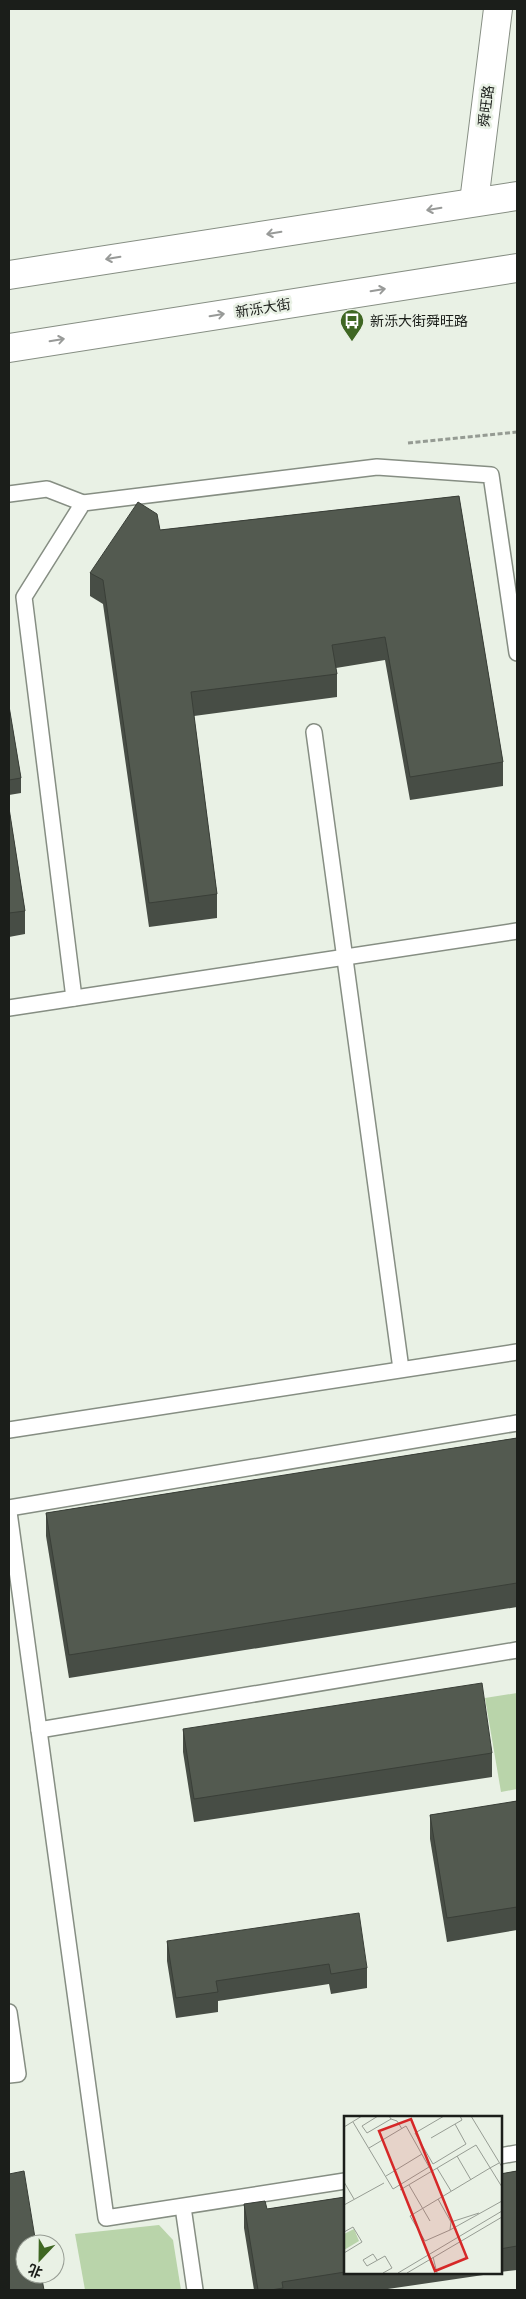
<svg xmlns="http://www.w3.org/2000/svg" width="526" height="2299" viewBox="0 0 526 2299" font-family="Cabin,'Noto Sans SC',sans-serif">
	<rect width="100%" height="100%" fill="#e9f1e5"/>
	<g fill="#b9d4aa">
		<polygon points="517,1693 517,1789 501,1792 485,1698"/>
		<polygon points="159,2225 173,2240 181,2290 85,2290 75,2234"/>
	</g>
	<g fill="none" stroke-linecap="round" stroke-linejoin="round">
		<g stroke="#868e83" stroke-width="18">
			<g id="lane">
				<polyline points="9,494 47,489 83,503"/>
				<polyline points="314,732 401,1369"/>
				<polyline points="74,998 24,597 83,503 377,467 491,475 517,653"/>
				<polyline points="9,1008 517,931"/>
				<polyline points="9,1430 517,1352"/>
				<polyline points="9,1508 517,1423"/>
				<polyline points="9,1512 106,2218 345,2181"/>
				<polyline points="39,1730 517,1650"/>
				<polyline points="9,2012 18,2074 9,2075"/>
				<polyline points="500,2156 517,2153"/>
				<polyline points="183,2207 195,2290"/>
			</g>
		</g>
		<g stroke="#868e83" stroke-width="30">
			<polyline id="street" points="474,202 498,9"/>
		</g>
		<g stroke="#868e83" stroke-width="30">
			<g id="secondary">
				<polyline points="9,275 517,196"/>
				<polyline points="9,348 517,268"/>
			</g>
		</g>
		<polyline stroke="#959b93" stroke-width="3" stroke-dasharray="5 2.5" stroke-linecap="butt" points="408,443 517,432"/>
		<use href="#lane" stroke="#fff" stroke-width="15"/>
		<use href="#street" stroke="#fff" stroke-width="28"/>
		<use href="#secondary" stroke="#fff" stroke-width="28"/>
	</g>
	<g fill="#474d45">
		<polygon points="459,496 503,762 503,786 410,800 385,660 336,668 337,674 337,697 194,716 217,894 217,918 149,927 103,604 90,596 90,573 160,530"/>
		<polygon points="9,706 21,778 21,793 9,795"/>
		<polygon points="9,808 25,911 25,934 9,937"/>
		<polygon points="517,1438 517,1607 69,1678 46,1536 46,1513"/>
		<polygon points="183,1729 492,1753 492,1777 194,1822 183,1752"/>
		<polygon points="517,1801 517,1930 447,1942 430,1839 430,1815"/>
		<polygon points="167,1941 367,1968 367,1988 331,1994 329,1984 218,2001 218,2012 176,2018 167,1961"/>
		<polygon points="517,2171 517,2270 500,2272 500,2174"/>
		<polygon points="345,2197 345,2273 497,2273 381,2290 254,2290 244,2228 244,2204 267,2209"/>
	</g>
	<g fill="#535a50" stroke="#3a3f38">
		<polygon points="459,496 503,762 410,777 385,637 332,645 337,674 191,692 217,894 149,903 103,580 90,573 138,502 157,514 160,530"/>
		<polygon points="9,706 21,778 9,780"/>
		<polygon points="9,808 25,911 9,913"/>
		<polygon points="517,1438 517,1583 69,1655 46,1513"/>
		<polygon points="482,1683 492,1753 194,1799 183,1729"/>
		<polygon points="517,1801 517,1907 447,1918 430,1815"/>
		<polygon points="359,1913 367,1968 331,1974 329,1964 216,1981 218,1992 176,1998 167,1941"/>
		<polygon points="24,2171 36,2244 25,2244 25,2274 41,2274 44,2290 9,2290 9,2174"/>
		<polygon points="517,2171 517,2246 500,2249 500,2174"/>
		<polygon points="345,2197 345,2272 282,2282 283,2288 271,2290 258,2290 244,2204 265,2201 267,2209"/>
	</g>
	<defs><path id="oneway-shaft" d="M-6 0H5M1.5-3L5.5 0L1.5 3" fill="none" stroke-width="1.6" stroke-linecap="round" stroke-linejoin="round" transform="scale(1.25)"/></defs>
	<g stroke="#989a98">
		<use href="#oneway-shaft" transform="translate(434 209) rotate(171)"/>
		<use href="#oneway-shaft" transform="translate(274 233) rotate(171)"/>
		<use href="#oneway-shaft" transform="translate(113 258) rotate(171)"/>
		<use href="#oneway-shaft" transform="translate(378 290) rotate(-9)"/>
		<use href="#oneway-shaft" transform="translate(217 315) rotate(-9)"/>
		<use href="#oneway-shaft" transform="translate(57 340) rotate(-9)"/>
	</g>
	<defs>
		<g id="bus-pin" transform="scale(1.25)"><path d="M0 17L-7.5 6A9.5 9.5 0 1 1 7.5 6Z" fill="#3f6723" stroke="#e9f1e5"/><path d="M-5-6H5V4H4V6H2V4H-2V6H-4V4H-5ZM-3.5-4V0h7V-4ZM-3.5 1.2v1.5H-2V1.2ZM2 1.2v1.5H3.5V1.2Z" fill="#fff"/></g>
	</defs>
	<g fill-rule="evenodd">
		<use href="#bus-pin" x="352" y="321"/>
	</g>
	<g text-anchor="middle" stroke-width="5" stroke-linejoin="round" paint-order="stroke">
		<g font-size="14" fill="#1b1e1a" stroke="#e9f1e5">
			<text transform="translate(486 106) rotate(-83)" y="5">舜旺路</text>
			<text transform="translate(263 308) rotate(-9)" y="5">新泺大街</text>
		</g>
		<g font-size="14" fill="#1b1e1a" stroke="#e9f1e5" text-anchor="start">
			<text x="370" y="326">新泺大街舜旺路</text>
		</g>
	</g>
	<g transform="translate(344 2116)">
		<rect width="158" height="158" fill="#e9f1e5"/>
		<path d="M10 113 15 125 0 134V118Z" fill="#b9d4aa"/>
		<path fill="none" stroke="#979d94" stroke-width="1" d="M34 0 18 10 23 17 47 3 45 0M100 0 71 17 89 48 122 28 111 8M127 0 158 51M47 3 53 5 58 13M9 6 49 73 85 51 62 10 25 32M0 11 18 0M87 22 118 4 116 0M113 40 127 64M93 52 107 75M42 60 78 38M0 66 10 83M65 69 86 105M56 74 132 29 158 71M94 83 107 106 106 114 81 125 66 100 146 52 155 47M0 89 40 67M107 106 135 97M106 114 158 85M0 116 9 111 18 126 0 137M89 141 93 157M33 144 29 138 19 144 23 150 41 140 48 152 39 157M54 157 158 95M63 157 158 101"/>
		<path fill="#d62828" fill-opacity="0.15" stroke="#d62828" stroke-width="2.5" d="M67 3 123 142 91 155 35 15Z"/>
		<rect width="158" height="158" fill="none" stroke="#1b1e1a" stroke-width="2.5"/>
	</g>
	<rect width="526" height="2299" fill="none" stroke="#1b1e1a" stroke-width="20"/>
	<g transform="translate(40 2259) rotate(202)"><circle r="24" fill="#e9f1e5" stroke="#979d94"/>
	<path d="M0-4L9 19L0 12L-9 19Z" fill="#3f6723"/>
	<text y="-8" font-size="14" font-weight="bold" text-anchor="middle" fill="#1b1e1a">北</text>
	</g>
</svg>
